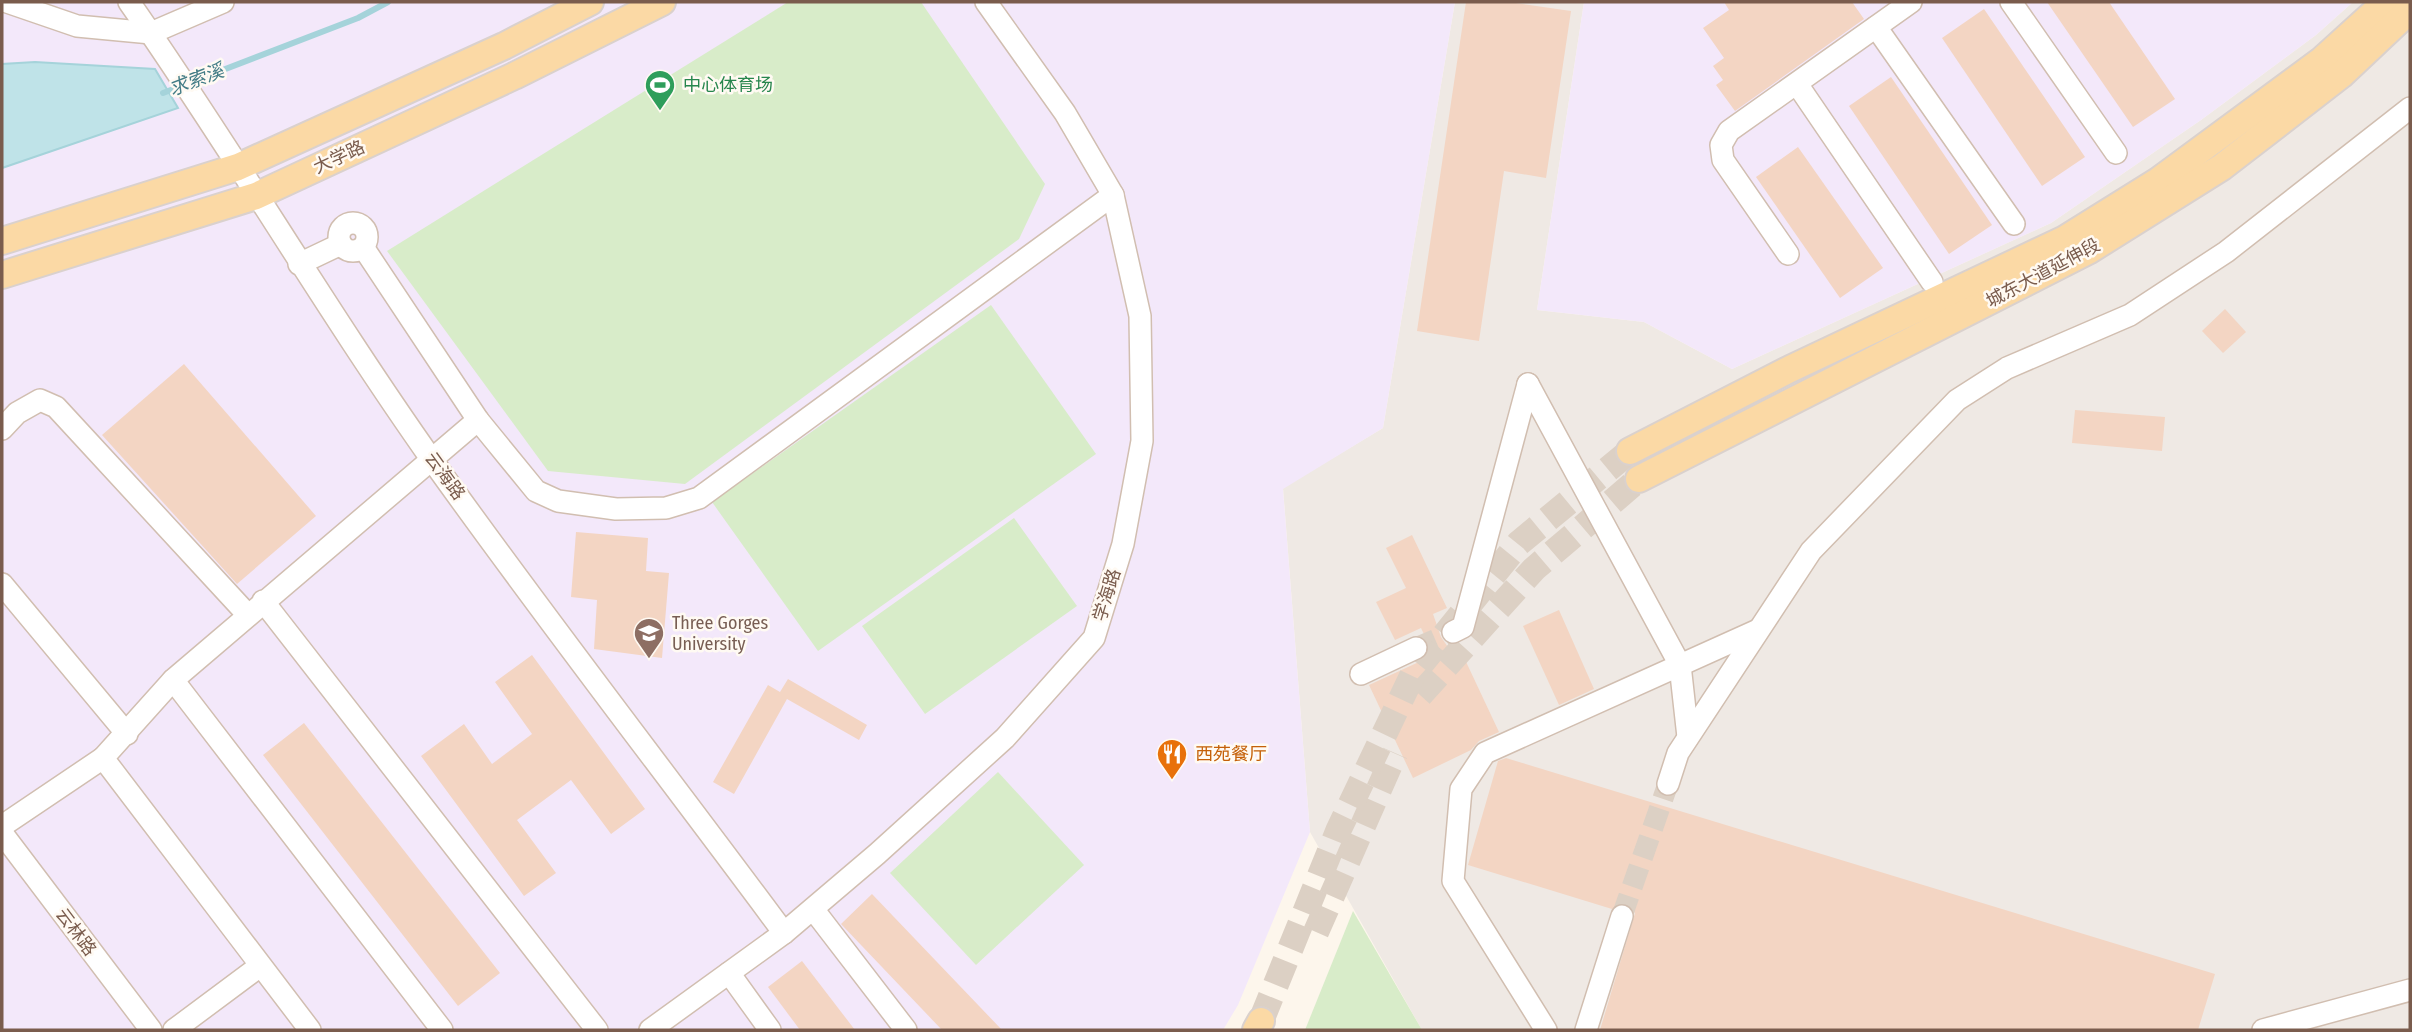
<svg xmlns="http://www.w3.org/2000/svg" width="2412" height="1032" viewBox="0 0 2412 1032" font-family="'Fira Sans Condensed','Noto Sans SC',sans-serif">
	<rect width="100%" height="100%" fill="#fdf6ec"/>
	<polygon fill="#efe9e4" points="1455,2 1584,2 1537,310 1644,322 1732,369 2051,223 2201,120 2316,35 2353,2 2410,2 2410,1030 1422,1030 1310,832 1283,488 1383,428"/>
	<g fill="#f3e8fa">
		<polygon points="2,2 1455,2 1383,428 1283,489 1310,832 1238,1005 1223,1030 2,1030"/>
		<polygon points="1584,2 2353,2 2316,35 2201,120 2051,223 1732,369 1644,322 1537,310"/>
	</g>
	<g fill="#d8ecc9">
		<polygon points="788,2 921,2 1045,184 1019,239 685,484 548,471 387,251"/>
		<polygon points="991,305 1096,454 818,651 712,502"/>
		<polygon points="1014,518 1077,606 925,714 862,626"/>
		<polygon points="998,772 1084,865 976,965 890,873"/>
		<polygon points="1353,911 1422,1030 1305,1030"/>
	</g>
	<polygon fill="#bfe3e8" stroke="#a5d3da" stroke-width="2" points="35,62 155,69 178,108 2,168 2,64"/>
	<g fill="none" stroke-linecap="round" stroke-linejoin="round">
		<polyline stroke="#a5d3da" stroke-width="6" points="163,93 358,18 388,2"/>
	</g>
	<g fill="#f3d5c3">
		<polygon points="1466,2 1509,2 1571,11 1546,178 1504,171 1479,341 1417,331"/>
		<polygon points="1724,2 1852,2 1864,19 1735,111 1716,85 1723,80 1713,66 1724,58 1703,28 1729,10"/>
		<polygon points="2047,2 2109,2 2175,99 2133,127"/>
		<polygon points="1984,9 2085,157 2042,186 1942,38"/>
		<polygon points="1891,77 1992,225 1949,254 1849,106"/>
		<polygon points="1798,147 1883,268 1840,298 1756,177"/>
		<polygon points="2225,309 2246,332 2223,353 2202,331"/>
		<polygon points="184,364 316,516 237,584 102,435"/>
		<polygon points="2075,410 2165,417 2162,451 2072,443"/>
		<polygon points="576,532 648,538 646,571 669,573 662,658 594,649 597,600 571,597"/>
		<polygon points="1412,535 1447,608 1433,614 1441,637 1452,653 1460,649 1499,732 1479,741 1471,750 1413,778 1369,685 1434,655 1421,628 1395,640 1376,602 1406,588 1386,548"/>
		<polygon points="1559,610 1594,689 1559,705 1523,626"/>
		<polygon points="532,655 645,809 611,834 571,780 517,820 556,873 524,896 421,756 464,724 492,764 532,734 495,682"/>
		<polygon points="788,679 867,725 859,740 787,699 734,794 713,782 768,685 780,692"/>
		<polygon points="304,723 500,973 458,1006 263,755"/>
		<polygon points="1506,758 2215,974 2198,1030 1600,1030 1635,913 1625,903 1612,909 1468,865 1498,761"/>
		<polygon points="872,894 1002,1030 942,1030 841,924"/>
		<polygon points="802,961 855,1030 800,1030 768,987"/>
	</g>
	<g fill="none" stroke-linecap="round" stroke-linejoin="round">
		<g stroke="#dcd0c4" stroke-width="21" stroke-dasharray="21 10" stroke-linecap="butt">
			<polyline points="1416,648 1453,632"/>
			<polyline points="1622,916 1668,784"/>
		</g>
		<g stroke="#dcd0c4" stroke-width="26" stroke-dasharray="26 13" stroke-linecap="butt">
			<polyline points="1420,695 1534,569 1639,479"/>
			<polyline points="1316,932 1395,753"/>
			<polyline points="1261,1021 1339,829 1413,674 1519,543 1630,451"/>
		</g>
		<g stroke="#d1beb0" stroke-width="24">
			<g id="minor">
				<polyline points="7,2 77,26 151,33 223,2"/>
				<path d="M129 2C234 152 326 310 432 460 546 620 667 775 784 933"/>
				<polyline points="2011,2 2116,153"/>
				<polyline points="1876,27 2014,224"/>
				<polyline points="1797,84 1932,282"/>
				<circle cx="353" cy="237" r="14"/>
				<polyline points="363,247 478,420"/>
				<polyline points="1788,254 1723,160 1721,145 1729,131 1911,2"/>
				<polyline points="299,264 341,244"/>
				<polyline points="1528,384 1680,665 1688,737"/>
				<polyline points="2,429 17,413 40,400 56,407 247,614"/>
				<polyline points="2,584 127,734"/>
				<polyline points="263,601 597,1030"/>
				<polyline points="1453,632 1463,627 1528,384"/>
				<polyline points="1361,674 1416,648"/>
				<polyline points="173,680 442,1030"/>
				<polyline points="1668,784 1678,753 1811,551 1957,400 2007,368 2130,315 2226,252 2410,108"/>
				<polyline points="2,826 103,758"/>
				<polyline points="2,833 151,1030"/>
				<polyline points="813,909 906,1030"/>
				<polyline points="729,973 770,1030"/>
				<polyline points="174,1030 260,966"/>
				<polyline points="310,1030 103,758 173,680 478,420 536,491 558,501 616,509 666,508 699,498 1113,195"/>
				<polyline points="650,1030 784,933 877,854 1005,738 1094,638 1123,544 1142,441 1140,316 1113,195 1065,113 986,2"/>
				<polyline points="1546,1030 1453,881 1461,789 1485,753 1758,630"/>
				<polyline points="1586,1030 1622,916"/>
				<polyline points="2263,1030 2410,990"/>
			</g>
		</g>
		<g stroke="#dad1cd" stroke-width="30">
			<g id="major">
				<polyline points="2,241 238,167 504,46 590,2"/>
				<polyline points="2,275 256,196 514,76 662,2"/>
				<polyline points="1630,451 1790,369 2065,239 2158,181 2322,60 2386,2"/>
				<polyline points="1639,479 2088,251 2222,167 2341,75 2410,10"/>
				<polyline points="1256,1030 1261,1021"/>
			</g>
		</g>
		<use href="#minor" stroke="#fff" stroke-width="21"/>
		<use href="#major" stroke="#fbd9a5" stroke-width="26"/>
	</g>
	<defs>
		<g id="stadium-pin" transform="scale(1.575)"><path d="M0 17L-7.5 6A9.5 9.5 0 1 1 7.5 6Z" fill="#2e9e5b" stroke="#fffaf3"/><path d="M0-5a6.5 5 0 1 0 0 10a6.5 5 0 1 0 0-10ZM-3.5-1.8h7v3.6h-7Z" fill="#fff"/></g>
		<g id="university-pin" transform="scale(1.575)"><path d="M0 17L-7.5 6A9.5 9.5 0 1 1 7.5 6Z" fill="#8d6e63" stroke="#fffaf3"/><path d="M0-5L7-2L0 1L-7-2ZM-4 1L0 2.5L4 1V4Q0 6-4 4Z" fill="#fff"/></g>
		<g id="restaurant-pin" transform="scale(1.575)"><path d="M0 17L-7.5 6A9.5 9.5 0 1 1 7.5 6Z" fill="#e8710a" stroke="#fffaf3"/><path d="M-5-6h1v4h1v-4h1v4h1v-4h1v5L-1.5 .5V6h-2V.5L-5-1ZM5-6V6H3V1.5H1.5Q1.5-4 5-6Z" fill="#fff"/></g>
	</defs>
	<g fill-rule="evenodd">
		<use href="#stadium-pin" x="660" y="85"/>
		<use href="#university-pin" x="649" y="633"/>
		<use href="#restaurant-pin" x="1172" y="754"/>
	</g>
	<g text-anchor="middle" stroke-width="5" stroke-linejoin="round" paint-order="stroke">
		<g font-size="18" fill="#27864d" stroke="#fffaf3" text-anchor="start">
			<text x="683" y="91">中心体育场</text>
		</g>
		<g font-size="18" fill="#7a5c4d" stroke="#fffaf3">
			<text transform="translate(339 157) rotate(-25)" y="6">大学路</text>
			<text transform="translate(2043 273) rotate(-28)" y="6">城东大道延伸段</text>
			<text transform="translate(445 476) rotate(54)" y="6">云海路</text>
			<text transform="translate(1107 595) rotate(-73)" y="6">学海路</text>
			<text transform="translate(76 932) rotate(53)" y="6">云林路</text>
		</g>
		<g font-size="18" fill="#785e54" stroke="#fffaf3" text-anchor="start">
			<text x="672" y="629">Three Gorges<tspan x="672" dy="21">University</tspan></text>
		</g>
		<g font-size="18" fill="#c56008" stroke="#fffaf3" text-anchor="start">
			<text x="1195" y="760">西苑餐厅</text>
		</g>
		<g font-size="19" font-style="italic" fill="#437c86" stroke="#fffaf3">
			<text transform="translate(196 79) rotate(-21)" y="7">求索溪</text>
		</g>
	</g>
	<rect width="2412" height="1032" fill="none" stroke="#7a5c4d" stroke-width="7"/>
</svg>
